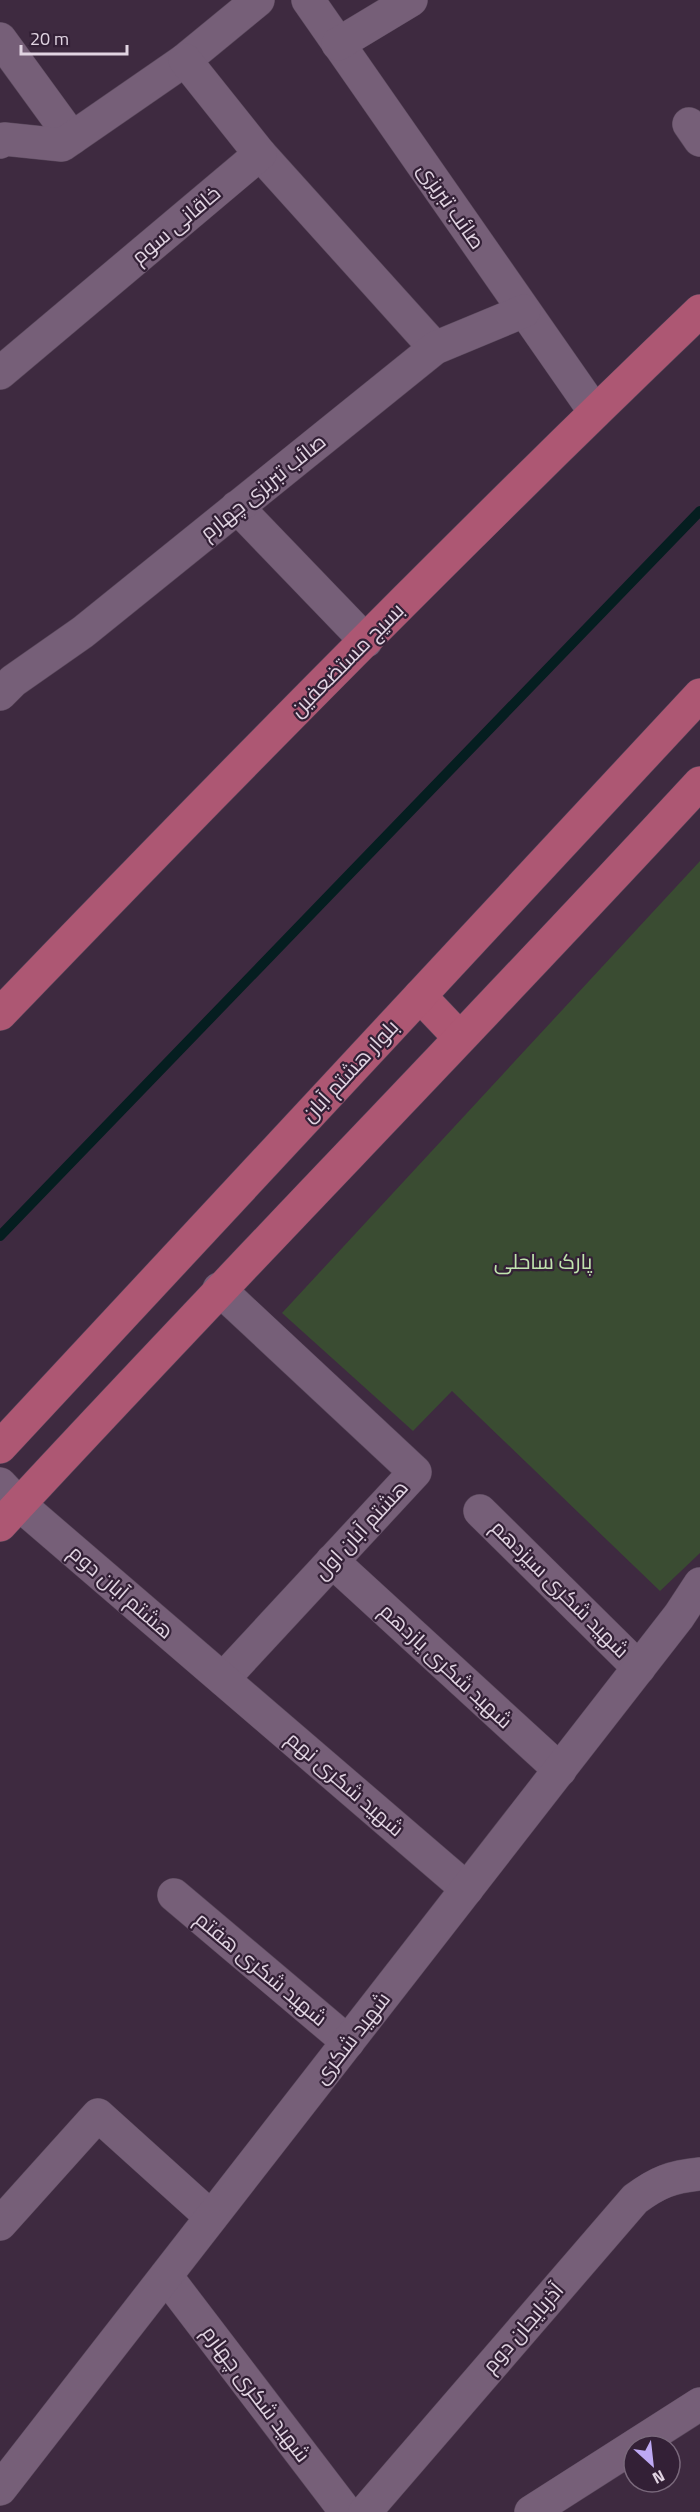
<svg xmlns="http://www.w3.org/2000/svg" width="700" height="2512" viewBox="0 0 700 2512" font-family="'Titillium Web',Cairo,sans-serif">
	<rect width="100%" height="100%" fill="#3e2a40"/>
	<polygon fill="#3a4c32" points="700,861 700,1553 660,1591 452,1391 413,1431 282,1313"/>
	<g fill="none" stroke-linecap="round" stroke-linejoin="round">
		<polyline stroke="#051e20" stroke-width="10" points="0,1236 700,511"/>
		<g stroke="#59485b" stroke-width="34">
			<g id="street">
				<polyline points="308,0 595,412"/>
				<polyline points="0,39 72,138"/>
				<polyline points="338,44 411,0"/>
				<polyline points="689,124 700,140"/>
				<polyline points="0,142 4,139 62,145 185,60 258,0"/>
				<polyline points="260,154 435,348"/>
				<polyline points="0,373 260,154 185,60"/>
				<polyline points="237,507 366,641"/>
				<polyline points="0,694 13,681 83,632 435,348 524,311"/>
				<polyline points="219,1289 415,1472 223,1679"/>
				<polyline points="0,1484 19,1504 467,1889"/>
				<polyline points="480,1511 639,1668"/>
				<polyline points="332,1561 560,1770"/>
				<polyline points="174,1895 348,2042"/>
				<polyline points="0,2224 98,2115 211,2217"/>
				<polyline points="166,2276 346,2512"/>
				<path d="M365 2512 635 2199C658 2182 671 2177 700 2174"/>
				<polyline points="531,2512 700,2404"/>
			</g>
		</g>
		<g stroke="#59485b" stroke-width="34">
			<polyline id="secondary" points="0,2489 679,1616 700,1584"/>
		</g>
		<g stroke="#59485b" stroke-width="34">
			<g id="primary">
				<polyline points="420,996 459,1037"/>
				<path d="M0 1014C229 776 461 540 700 311"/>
				<polyline points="0,1447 700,695"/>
				<path d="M0 1525C231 1275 469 1033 700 783"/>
			</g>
		</g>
		<use href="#street" stroke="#765f78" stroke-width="33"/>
		<use href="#secondary" stroke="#765f78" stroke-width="33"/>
		<use href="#primary" stroke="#ad5773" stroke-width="33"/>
	</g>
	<g text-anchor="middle" stroke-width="4.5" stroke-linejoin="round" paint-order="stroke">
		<g font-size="21" fill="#e1d4e2" stroke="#332036">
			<text transform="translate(451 206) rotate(55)" y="7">صائب تبریزی</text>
			<text transform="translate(176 225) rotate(-40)" y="7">خاقانی سوم</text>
			<text transform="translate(263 487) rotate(-39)" y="7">صائب تبریزی چهارم</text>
			<text transform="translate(347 660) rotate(-45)" y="7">بسیج مستضعفین</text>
			<text transform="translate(350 1071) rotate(-47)" y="7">بلوار هشتم آبان</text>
			<text transform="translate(361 1530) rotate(-47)" y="7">هشتم آبان اول</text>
			<text transform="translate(560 1589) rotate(45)" y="7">شهید شکری سیزدهم</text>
			<text transform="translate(121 1592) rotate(41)" y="7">هشتم آبان دوم</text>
			<text transform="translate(446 1666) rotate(43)" y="7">شهید شکری یازدهم</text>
			<text transform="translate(345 1784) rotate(41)" y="7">شهید شکری نهم</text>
			<text transform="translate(261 1969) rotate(40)" y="7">شهید شکری هفتم</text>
			<text transform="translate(352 2038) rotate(-52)" y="7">شهید شکری</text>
			<text transform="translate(523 2328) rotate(-49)" y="7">آذربایجان دوم</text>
			<text transform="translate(256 2394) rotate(53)" y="7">شهید شکری چهارم</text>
		</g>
		<g font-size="21" fill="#c0e4ae" stroke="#332036">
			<text x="543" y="1269">پارک ساحلی</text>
		</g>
	</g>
	<g transform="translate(652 2464) rotate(153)"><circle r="28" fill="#332036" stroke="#79687b" stroke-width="1.5"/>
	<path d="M0-4.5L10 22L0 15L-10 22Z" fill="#bea9f4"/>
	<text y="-9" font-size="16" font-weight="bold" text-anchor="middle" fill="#e1d4e2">N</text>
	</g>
	<path d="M21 45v9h106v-9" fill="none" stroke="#e1d4e2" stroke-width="3"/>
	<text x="30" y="45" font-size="18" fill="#e1d4e2" stroke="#332036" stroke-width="4.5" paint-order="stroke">20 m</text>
</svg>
